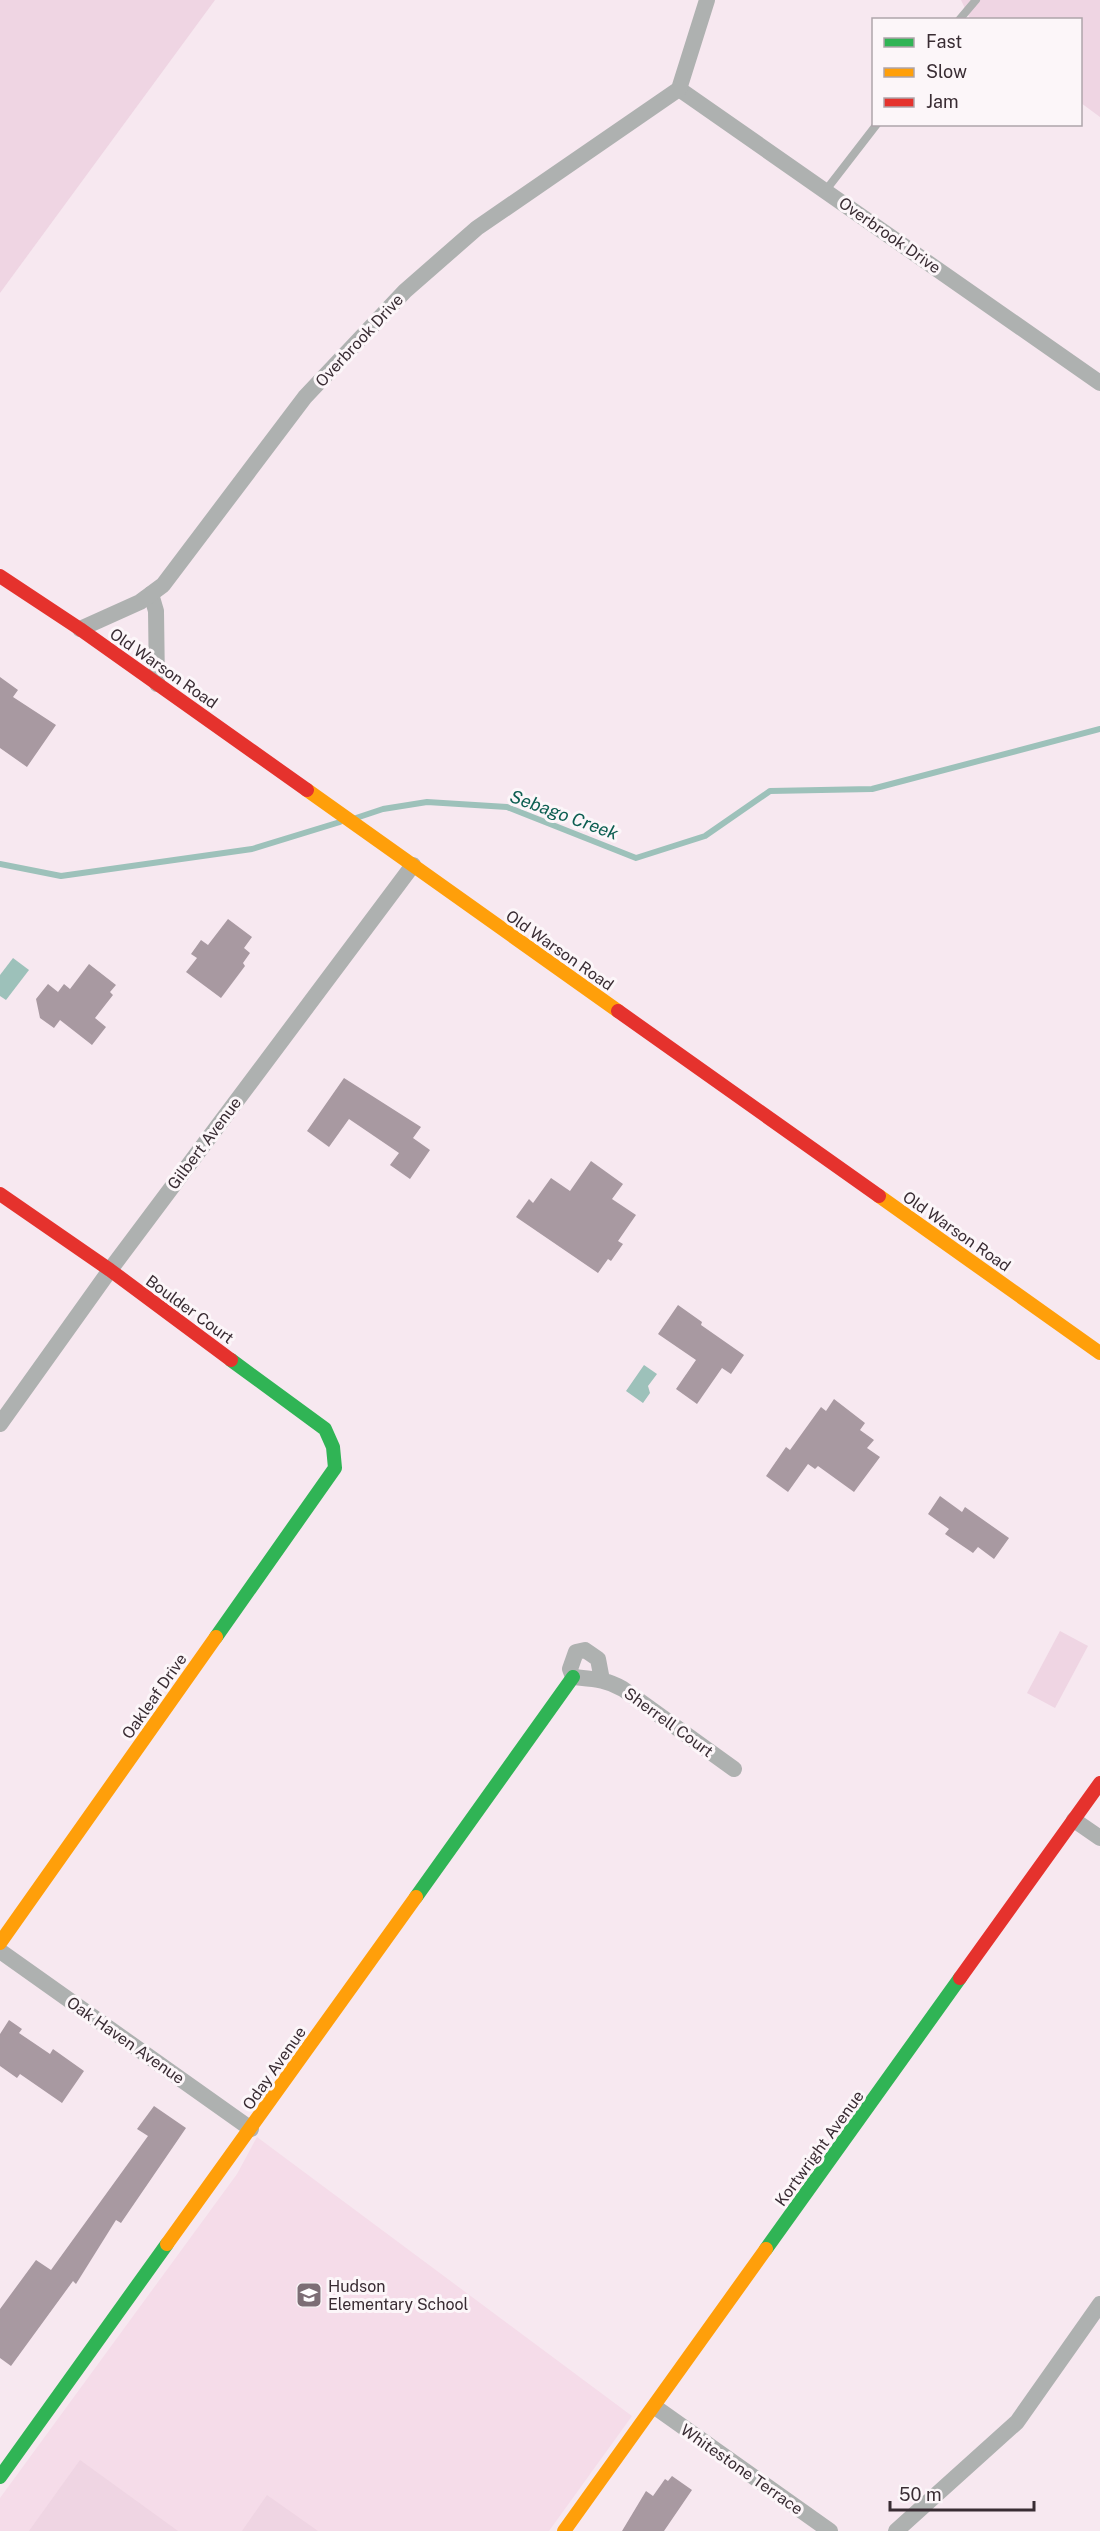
<svg xmlns="http://www.w3.org/2000/svg" width="1100" height="2531" viewBox="0 0 1100 2531" font-family="'Public Sans',sans-serif">
	<rect width="100%" height="100%" fill="#f7e8f0"/>
	<polygon fill="#f5dce9" points="257,2137 632,2416 549,2531 0,2531 0,2498 237,2174"/>
	<g fill="#efd5e3">
		<polygon points="0,0 215,0 0,293"/>
		<polygon points="961,0 1100,0 1100,117 1081,103 1080,20 970,19"/>
		<polygon points="1060,1631 1088,1646 1055,1708 1027,1693"/>
		<polygon points="80,2460 178,2531 29,2531"/>
		<polygon points="267,2495 318,2531 242,2531"/>
	</g>
	<g fill="#9dc1ba">
		<polygon points="13,958 29,970 6,1000 0,996 0,975"/>
		<polygon points="644,1365 657,1374 648,1386 650,1393 643,1403 626,1391"/>
	</g>
	<g fill="none" stroke-linecap="round" stroke-linejoin="round">
		<g stroke="#9dc1ba" stroke-width="6">
			<polyline points="356,818 383,809 427,802 507,807 636,858 705,836 770,791 872,789 1100,729"/>
			<polyline points="0,864 61,876 252,849 340,822"/>
		</g>
	</g>
	<g fill="#a899a1">
		<polygon points="0,677 18,690 13,697 56,725 27,767 0,748"/>
		<polygon points="228,919 252,937 244,948 250,953 243,963 245,966 221,998 186,972 197,958 191,954 201,940 208,945"/>
		<polygon points="89,964 116,985 110,992 113,995 95,1018 106,1027 92,1045 60,1020 54,1028 40,1018 36,999 48,984 58,992 64,984 70,989"/>
		<polygon points="344,1078 421,1127 413,1138 430,1150 410,1179 390,1165 399,1153 349,1119 329,1147 307,1131"/>
		<polygon points="591,1161 623,1184 612,1199 636,1215 618,1241 623,1244 611,1261 608,1259 598,1273 516,1217 529,1199 533,1203 551,1178 570,1191"/>
		<polygon points="678,1305 702,1322 701,1325 744,1355 731,1374 722,1368 697,1404 676,1389 696,1360 658,1334"/>
		<polygon points="834,1399 865,1423 860,1430 874,1440 867,1448 880,1457 854,1492 818,1466 815,1469 808,1464 788,1492 766,1476 786,1447 790,1450 821,1407 826,1411"/>
		<polygon points="940,1496 962,1512 965,1507 1009,1538 994,1559 978,1547 973,1553 945,1534 949,1529 928,1514"/>
		<polygon points="9,2020 22,2029 19,2033 50,2054 53,2049 84,2071 62,2103 20,2074 17,2078 0,2066 0,2034"/>
		<polygon points="154,2106 186,2128 121,2223 116,2220 76,2284 73,2281 11,2366 0,2358 0,2309 36,2260 51,2270 148,2136 137,2129"/>
		<polygon points="672,2476 692,2490 664,2531 622,2531 646,2491 653,2496 665,2479 668,2481"/>
	</g>
	<g fill="none" stroke-linecap="round" stroke-linejoin="round">
		<g stroke="#aeb1b0" stroke-width="8">
			<polyline points="959,20 976,0"/>
			<polyline points="826,190 877,124"/>
		</g>
		<g stroke="#aeb1b0" stroke-width="16">
			<polyline points="679,89 1100,383"/>
			<polyline points="151,594 156,611 157,684"/>
			<polyline points="80,629 140,602 163,585 305,397 405,291 477,228 679,89 707,0"/>
			<polyline points="0,1424 110,1270 413,865"/>
			<path d="M602 1680 598 1659 585 1650 576 1652 570 1669 573 1677C592 1679 606 1679 623 1689L734 1769"/>
			<polyline points="1074,1820 1100,1838"/>
			<polyline points="0,1951 251,2129"/>
			<polyline points="655,2407 830,2531"/>
			<polyline points="896,2531 1017,2422 1100,2304"/>
		</g>
		<g stroke="#30b455" stroke-width="14">
			<polyline points="216,1637 335,1468 333,1447 325,1429 231,1360"/>
			<polyline points="416,1897 573,1677"/>
			<polyline points="766,2249 960,1978"/>
			<polyline points="0,2477 167,2244"/>
		</g>
		<g stroke="#ff9f0a" stroke-width="14">
			<polyline points="307,790 618,1011"/>
			<polyline points="879,1196 1100,1353"/>
			<polyline points="0,1943 216,1637"/>
			<polyline points="167,2244 416,1897"/>
			<polyline points="564,2531 766,2249"/>
		</g>
		<g stroke="#e5322d" stroke-width="14">
			<polyline points="0,576 80,629 307,790"/>
			<polyline points="618,1011 879,1196"/>
			<polyline points="0,1194 110,1270 231,1360"/>
			<polyline points="960,1978 1100,1783"/>
		</g>
	</g>
	<defs>
		<g id="school-square" transform="scale(1.35)"><rect x="-9" y="-9" width="18" height="18" rx="4" fill="#7c6e75" stroke="#fcf6f9"/><path d="M0-5L7-2L0 1L-7-2ZM-4 1L0 2.5L4 1V4Q0 6-4 4Z" fill="#fff"/></g>
	</defs>
	<g fill-rule="evenodd">
		<use href="#school-square" x="309" y="2295"/>
	</g>
	<g text-anchor="middle" stroke-width="6" stroke-linejoin="round" paint-order="stroke">
		<g font-size="16" fill="#392c33" stroke="#fcf6f9">
			<text transform="translate(890 235) rotate(35)" y="6">Overbrook Drive</text>
			<text transform="translate(359 340) rotate(-47)" y="6">Overbrook Drive</text>
			<text transform="translate(164 668) rotate(35)" y="6">Old Warson Road</text>
			<text transform="translate(560 950) rotate(35)" y="6">Old Warson Road</text>
			<text transform="translate(204 1143) rotate(-53)" y="6">Gilbert Avenue</text>
			<text transform="translate(957 1231) rotate(35)" y="6">Old Warson Road</text>
			<text transform="translate(190 1309) rotate(36)" y="6">Boulder Court</text>
			<text transform="translate(154 1696) rotate(-55)" y="6">Oakleaf Drive</text>
			<text transform="translate(669 1722) rotate(36)" y="6">Sherrell Court</text>
			<text transform="translate(126 2040) rotate(35)" y="6">Oak Haven Avenue</text>
			<text transform="translate(274 2068) rotate(-55)" y="6">Oday Avenue</text>
			<text transform="translate(819 2148) rotate(-54)" y="6">Kortwright Avenue</text>
			<text transform="translate(742 2469) rotate(35)" y="6">Whitestone Terrace</text>
		</g>
		<g font-size="16" fill="#392c33" stroke="#fcf6f9" text-anchor="start">
			<text x="328" y="2292">Hudson<tspan x="328" dy="18">Elementary School</tspan></text>
		</g>
		<g font-size="18" font-style="italic" fill="#0c5e51" stroke="#fcf6f9">
			<text transform="translate(564 815) rotate(20)" y="6">Sebago Creek</text>
		</g>
	</g>
	<rect x="872" y="18" width="210" height="108" fill="#fcf6f9" stroke="#aea5aa" stroke-width="1.5"/>
	<rect x="884" y="38" width="30" height="9" fill="#30b455" stroke="#aea5aa" stroke-width="1.5"/>
	<text x="926" y="48" font-size="18" fill="#392c33">Fast</text>
	<rect x="884" y="68" width="30" height="9" fill="#ff9f0a" stroke="#aea5aa" stroke-width="1.5"/>
	<text x="926" y="78" font-size="18" fill="#392c33">Slow</text>
	<rect x="884" y="98" width="30" height="9" fill="#e5322d" stroke="#aea5aa" stroke-width="1.5"/>
	<text x="926" y="108" font-size="18" fill="#392c33">Jam</text>
	<path d="M890 2501v9h144v-9" fill="none" stroke="#392c33" stroke-width="3"/>
	<text x="899" y="2501" font-size="18" fill="#392c33" stroke="#fcf6f9" stroke-width="4.5" paint-order="stroke">50 m</text>
</svg>
